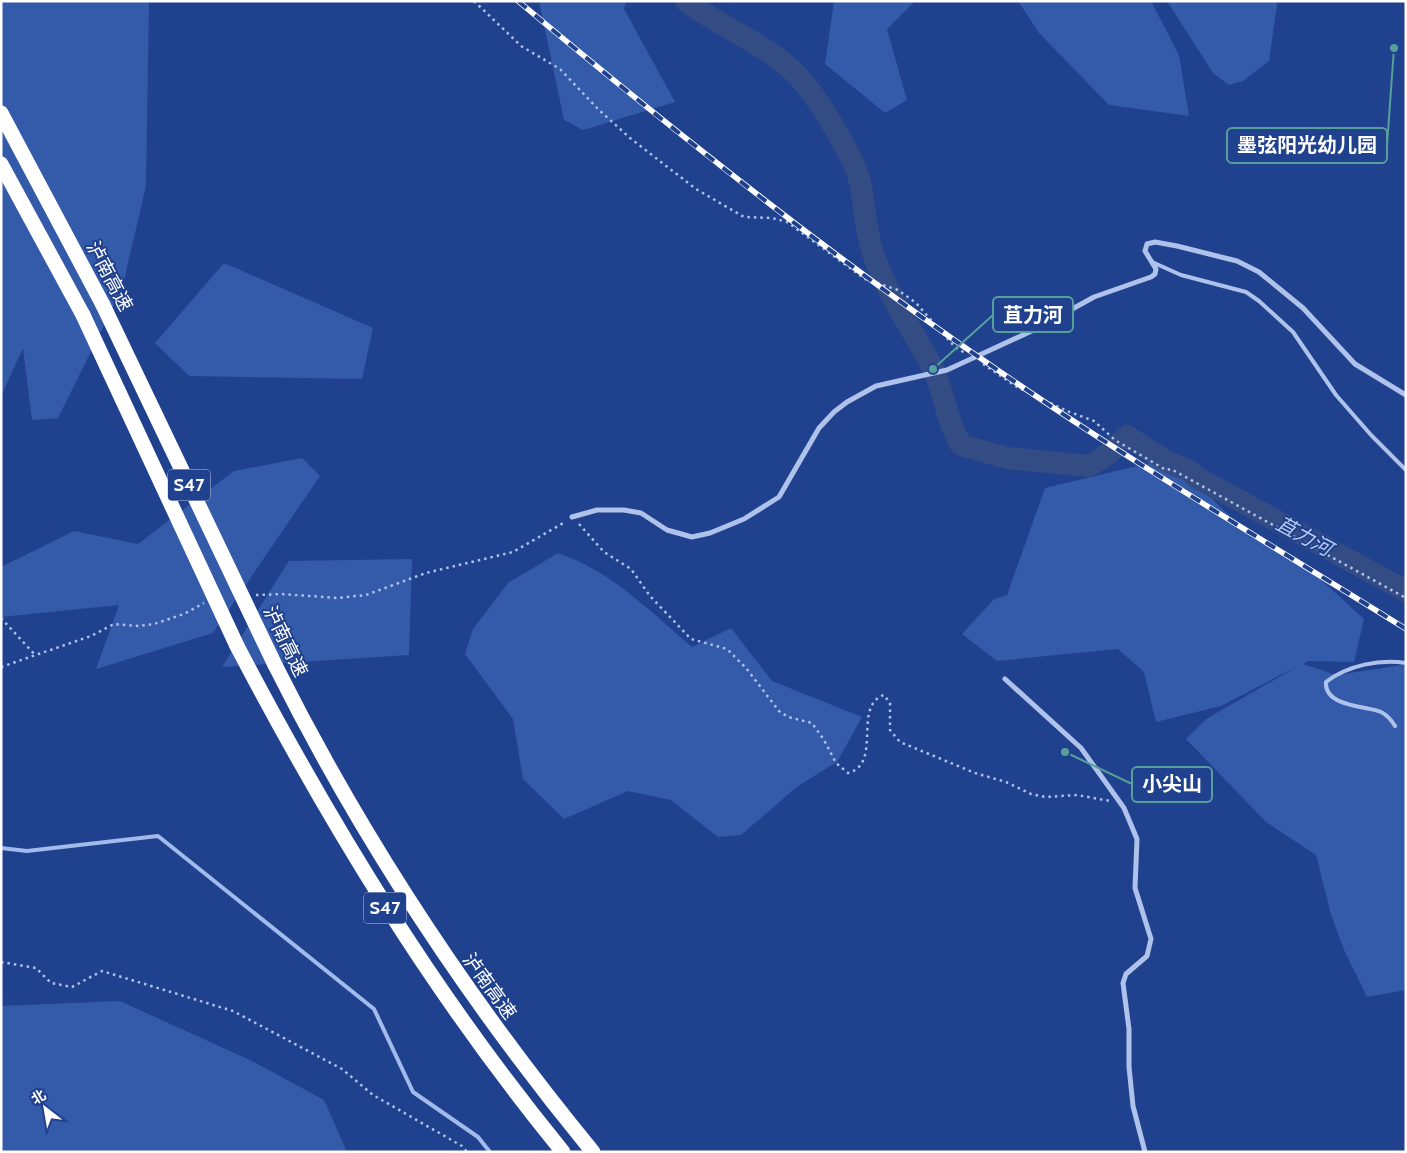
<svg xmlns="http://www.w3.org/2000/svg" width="1407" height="1153" viewBox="0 0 1407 1153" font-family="Cabin,'Noto Sans SC',sans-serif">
	<rect width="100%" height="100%" fill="#20418d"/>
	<g fill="#345aaa">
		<polygon points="1,1 149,1 146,186 122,289 58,418 32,420 23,348 1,396"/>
		<polygon points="539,1 626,1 624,9 675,102 583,130 564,120"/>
		<polygon points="834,1 915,1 887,29 907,100 885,113 825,64"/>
		<polygon points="1018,1 1151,1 1179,55 1189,116 1109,105 1039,33"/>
		<polygon points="1167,1 1276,1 1277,5 1269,61 1243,81 1229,85 1213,73"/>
		<polygon points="224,263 373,328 362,379 189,376 155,343"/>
		<polygon points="302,458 320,476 213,633 96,669 119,605 1,617 1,567 74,531 138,544 234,471"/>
		<polygon points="1170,458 1243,529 1296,557 1364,619 1354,662 1308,661 1303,664 1336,675 1403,665 1406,667 1406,990 1367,997 1345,952 1331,915 1316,855 1266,822 1186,739 1206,719 1298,666 1221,706 1156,722 1144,672 1118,649 997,661 962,634 994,599 1007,595 1045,488"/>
		<path d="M558 553C611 571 650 611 692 647L731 628 772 681 862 717 837 762 798 786 741 835 718 837 671 800 628 791 564 819 523 779 513 719 465 654 473 629 508 583Z"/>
		<polygon points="412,559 409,655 222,667 289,561"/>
		<polygon points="120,1001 252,1061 324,1100 347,1152 1,1152 1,1006"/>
	</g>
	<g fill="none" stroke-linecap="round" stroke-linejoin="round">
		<polyline stroke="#a2bbed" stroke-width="4" points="1,848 27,851 158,836 374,1009 413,1092 478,1137 490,1152"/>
		<path stroke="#344c84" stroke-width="22" d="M686 1C721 28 765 43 796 74 815 93 854 156 860 182 865 206 865 232 874 256 888 296 913 330 932 367 945 392 946 421 961 445L1007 458 1089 466 1108 454 1127 436 1168 462 1190 471 1194 476 1406 591"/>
		<g stroke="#aec2ec" stroke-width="2.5" stroke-dasharray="2.5 4" stroke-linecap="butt">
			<polyline points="474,1 521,46 560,69 598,109 630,138 696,189 744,217 772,218 787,222 865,279 898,290 916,303 955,347 965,353"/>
			<polyline points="983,364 1017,387 1067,411 1094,421 1115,440 1166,470 1171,469 1406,598"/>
			<path d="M579 524 604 552 631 569 650 596 691 639 727 649 746 668 779 711 788 717 812 723 824 740 836 763 848 773C883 764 852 706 884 695L890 703V730L900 742 975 773 1006 782 1031 794 1046 797 1077 795 1110 801"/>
			<polyline points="256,595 282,594 337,598 366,595 426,573 513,552 565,522"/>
			<polyline points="1,618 36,656"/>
			<polyline points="1,667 91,636 114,624 139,626 154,624 184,614 204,603"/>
			<polyline points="1,962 36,968 51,983 72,987 102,971 233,1011 342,1069 373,1095 462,1146 467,1152"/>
		</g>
		<g stroke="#aec2ec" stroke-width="4">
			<polyline points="1152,262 1181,275 1246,292 1259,301 1293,332 1336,395 1371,435 1406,470"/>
			<path d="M1395 726C1392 721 1387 715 1381 712 1367 706 1324 707 1326 682 1348 665 1380 659 1406 663"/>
		</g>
		<g stroke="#aec2ec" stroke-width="5">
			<polyline points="572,517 597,510 624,510 641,513 667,530 692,537 710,533 744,519 779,497 819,428 834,412 847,402 876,386 947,370 1036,329 1094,297 1151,277 1155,274 1156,269 1145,251 1147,244 1155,242 1177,246 1237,261 1259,272 1303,308 1355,364 1406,395"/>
			<polyline points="1005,679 1081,748 1124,808 1137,839 1135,888 1151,939 1147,956 1126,974 1123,983 1129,1029 1129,1067 1133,1106 1145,1152"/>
		</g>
		<g stroke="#fff" stroke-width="15">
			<polyline points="1,113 103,305"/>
			<polyline points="1,164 83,315"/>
			<path d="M237 646C332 827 433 993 563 1152"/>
			<path d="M275 665C362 839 469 1001 593 1152"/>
		</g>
		<g stroke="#fff" stroke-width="5.5">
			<path id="rail" d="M518 1C673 131 832 257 999 371 1131 462 1270 544 1406 629"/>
		</g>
		<use href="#rail" stroke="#20418d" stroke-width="4" stroke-dasharray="11" stroke-linecap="butt"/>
		<g stroke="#fff" stroke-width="15">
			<polyline points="103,305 275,665"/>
			<polyline points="83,315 237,646"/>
		</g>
	</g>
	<g text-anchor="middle" stroke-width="4" stroke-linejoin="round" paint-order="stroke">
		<g fill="#20418d" stroke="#bcc6dd" stroke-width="1">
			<rect x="168" y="469.5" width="42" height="31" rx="4"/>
			<rect x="364" y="892.5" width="42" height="31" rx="4"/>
		</g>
		<g font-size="18" font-weight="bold" fill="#fff">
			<text x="189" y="491">S47</text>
			<text x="385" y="914">S47</text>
		</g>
		<g font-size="19" fill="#fff" stroke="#20418d">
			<text transform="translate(110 276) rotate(62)" y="7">泸南高速</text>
			<text transform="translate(286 641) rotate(64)" y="7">泸南高速</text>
			<text transform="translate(490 986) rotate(54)" y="7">泸南高速</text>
		</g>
		<g font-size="20" font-style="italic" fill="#bacdf3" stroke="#20418d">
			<text transform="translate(1304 536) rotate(28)" y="7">苴力河</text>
		</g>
	</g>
	<path fill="none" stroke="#579f9a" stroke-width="2" d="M1394 48L1387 145M933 369L993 315M1065 752L1132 784"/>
	<g fill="#579f9a" stroke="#20418d" stroke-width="2">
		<circle cx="1394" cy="48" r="5"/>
		<circle cx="933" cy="369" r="5"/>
		<circle cx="1065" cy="752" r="5"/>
	</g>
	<g fill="#20418d" stroke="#579f9a" stroke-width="2">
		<rect x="1227" y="128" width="160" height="35" rx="5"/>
		<rect x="993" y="297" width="80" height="35" rx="5"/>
		<rect x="1132" y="767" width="80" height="35" rx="5"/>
	</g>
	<g font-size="20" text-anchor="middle" font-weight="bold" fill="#fff">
		<text x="1307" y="152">墨弦阳光幼儿园</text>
		<text x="1033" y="322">苴力河</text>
		<text x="1172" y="791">小尖山</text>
	</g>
	<rect width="1407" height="1153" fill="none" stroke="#ffffff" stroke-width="5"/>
	<g transform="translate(45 1108) rotate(329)" stroke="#20418d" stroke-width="4" paint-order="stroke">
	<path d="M0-4L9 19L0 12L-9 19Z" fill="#ffffff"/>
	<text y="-8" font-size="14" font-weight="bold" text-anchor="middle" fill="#ffffff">北</text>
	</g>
</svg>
